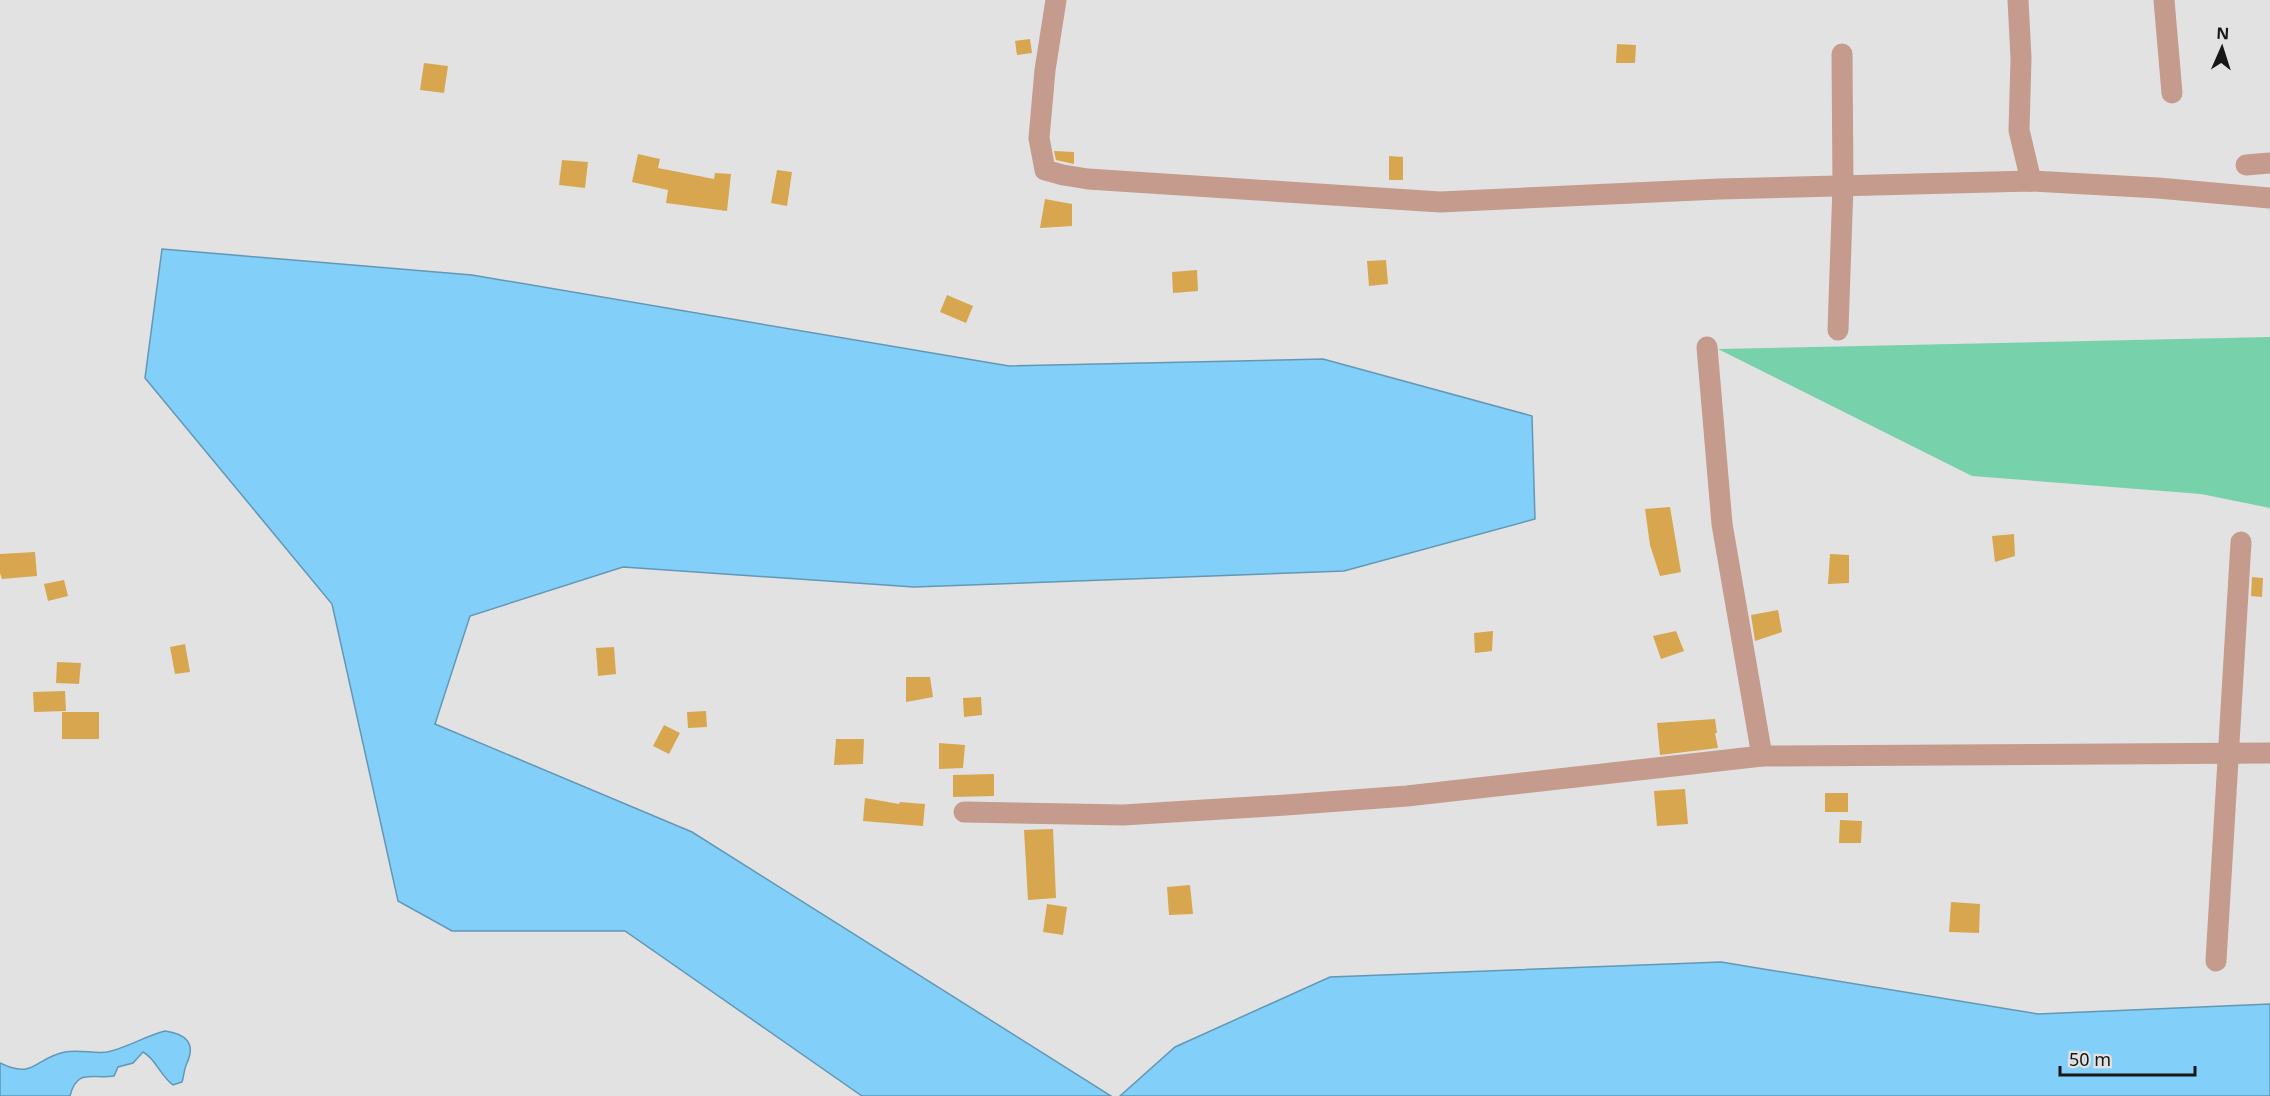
<svg xmlns="http://www.w3.org/2000/svg" width="2270" height="1096" viewBox="0 0 2270 1096" font-family="'Noto Sans',sans-serif">
	<rect width="100%" height="100%" fill="#e2e2e3"/>
	<polygon fill="#77d2ac" points="2270,337 2270,508 2201,494 1972,476 1718,349"/>
	<g fill="#82cff9" stroke="#6298b5" stroke-width="1.5">
		<polygon points="162,249 472,275 1009,366 1323,359 1532,416 1535,519 1344,571 914,587 623,567 470,616 435,724 692,832 1111,1096 862,1096 625,931 452,931 398,901 332,604 145,378"/>
		<polygon points="1721,962 2038,1014 2270,1004 2270,1096 1120,1096 1175,1047 1330,977"/>
		<path d="M165 1031C186 1034 196 1043 187 1063 184 1069 184 1076 182 1082L173 1085C159 1074 156 1059 143 1052L133 1063 118 1067 114 1076C94 1080 77 1067 70 1096H0V1063C35 1080 34 1058 65 1052 79 1049 94 1054 107 1052 127 1048 145 1036 165 1031Z"/>
	</g>
	<g fill="#d8a64e">
		<polygon points="1030,39 1032,53 1017,55 1015,41"/>
		<polygon points="1617,44 1636,45 1635,63 1616,63"/>
		<polygon points="424,63 448,66 444,93 420,90"/>
		<polygon points="1054,151 1074,152 1074,164 1056,160"/>
		<polygon points="638,154 660,159 658,168 714,179 715,173 731,174 727,211 666,203 668,190 632,182"/>
		<polygon points="1389,156 1403,157 1403,180 1389,180"/>
		<polygon points="562,160 588,162 585,188 559,185"/>
		<polygon points="777,170 792,172 787,206 771,203"/>
		<polygon points="1045,199 1072,204 1072,226 1040,228"/>
		<polygon points="1386,260 1388,284 1369,286 1367,261"/>
		<polygon points="1197,270 1198,291 1173,293 1172,272"/>
		<polygon points="947,295 973,306 966,323 940,312"/>
		<polygon points="1670,507 1681,572 1660,576 1650,545 1645,509"/>
		<polygon points="2014,534 2015,556 1995,562 1992,536"/>
		<polygon points="35,552 37,576 2,579 0,573 0,554"/>
		<polygon points="1830,554 1849,555 1849,583 1828,584"/>
		<polygon points="2252,577 2263,578 2262,597 2251,596"/>
		<polygon points="64,580 68,596 48,601 44,584"/>
		<polygon points="1778,610 1782,632 1755,641 1751,615"/>
		<polygon points="1493,631 1492,651 1475,653 1474,633"/>
		<polygon points="1676,631 1684,651 1661,659 1653,636"/>
		<polygon points="185,644 190,672 175,674 170,647"/>
		<polygon points="614,647 616,674 598,676 596,648"/>
		<polygon points="57,662 81,663 79,684 56,683"/>
		<polygon points="906,677 930,677 933,697 906,702"/>
		<polygon points="65,691 66,711 34,712 33,692"/>
		<polygon points="981,697 982,715 964,717 963,698"/>
		<polygon points="706,711 707,727 688,728 687,712"/>
		<rect x="62" y="712" width="37" height="27"/>
		<polygon points="1715,719 1717,733 1715,733 1718,748 1660,755 1657,723"/>
		<polygon points="664,725 680,733 669,754 653,746"/>
		<polygon points="836,739 864,739 863,764 834,765"/>
		<polygon points="939,743 965,745 963,768 939,769"/>
		<polygon points="994,774 994,796 953,797 953,775"/>
		<polygon points="1685,789 1688,824 1657,826 1654,791"/>
		<rect x="1825" y="793" width="23" height="19"/>
		<polygon points="865,798 899,804 900,802 925,804 923,826 863,821"/>
		<polygon points="1840,820 1862,821 1861,843 1839,843"/>
		<polygon points="1053,829 1056,898 1028,900 1024,830"/>
		<polygon points="1190,885 1193,914 1169,915 1167,887"/>
		<polygon points="1951,902 1980,904 1979,933 1949,932"/>
		<polygon points="1047,904 1067,907 1063,935 1043,932"/>
	</g>
	<g fill="none" stroke-linecap="round" stroke-linejoin="round">
		<g stroke="#c59b8e" stroke-width="21">
			<polyline points="1056,0 1045,70 1039,138 1045,170 1063,175 1088,179 1440,202 1719,189 2031,181 2158,188 2270,198"/>
			<polyline points="2018,0 2021,58 2019,130 2031,181"/>
			<polyline points="2164,0 2172,93"/>
			<polyline points="2246,165 2270,163"/>
			<polyline points="1838,330 1843,186 1842,54"/>
			<polyline points="1707,347 1722,524 1762,756"/>
			<polyline points="964,812 1123,815 1286,805 1407,796 1762,756 2270,753"/>
			<polyline points="2216,961 2241,542"/>
		</g>
	</g>
	<g transform="translate(2222 48) rotate(3)" stroke="#e2e2e3" stroke-width="4.5" paint-order="stroke">
	<path d="M0-4.5L10 22L0 15L-10 22Z" fill="#171717"/>
	<text y="-9" font-size="16" font-weight="bold" text-anchor="middle" fill="#171717">N</text>
	</g>
	<path d="M2060 1066v9h135v-9" fill="none" stroke="#171717" stroke-width="3"/>
	<text x="2069" y="1066" font-size="18" fill="#171717" stroke="#e2e2e3" stroke-width="4.5" paint-order="stroke">50 m</text>
</svg>
